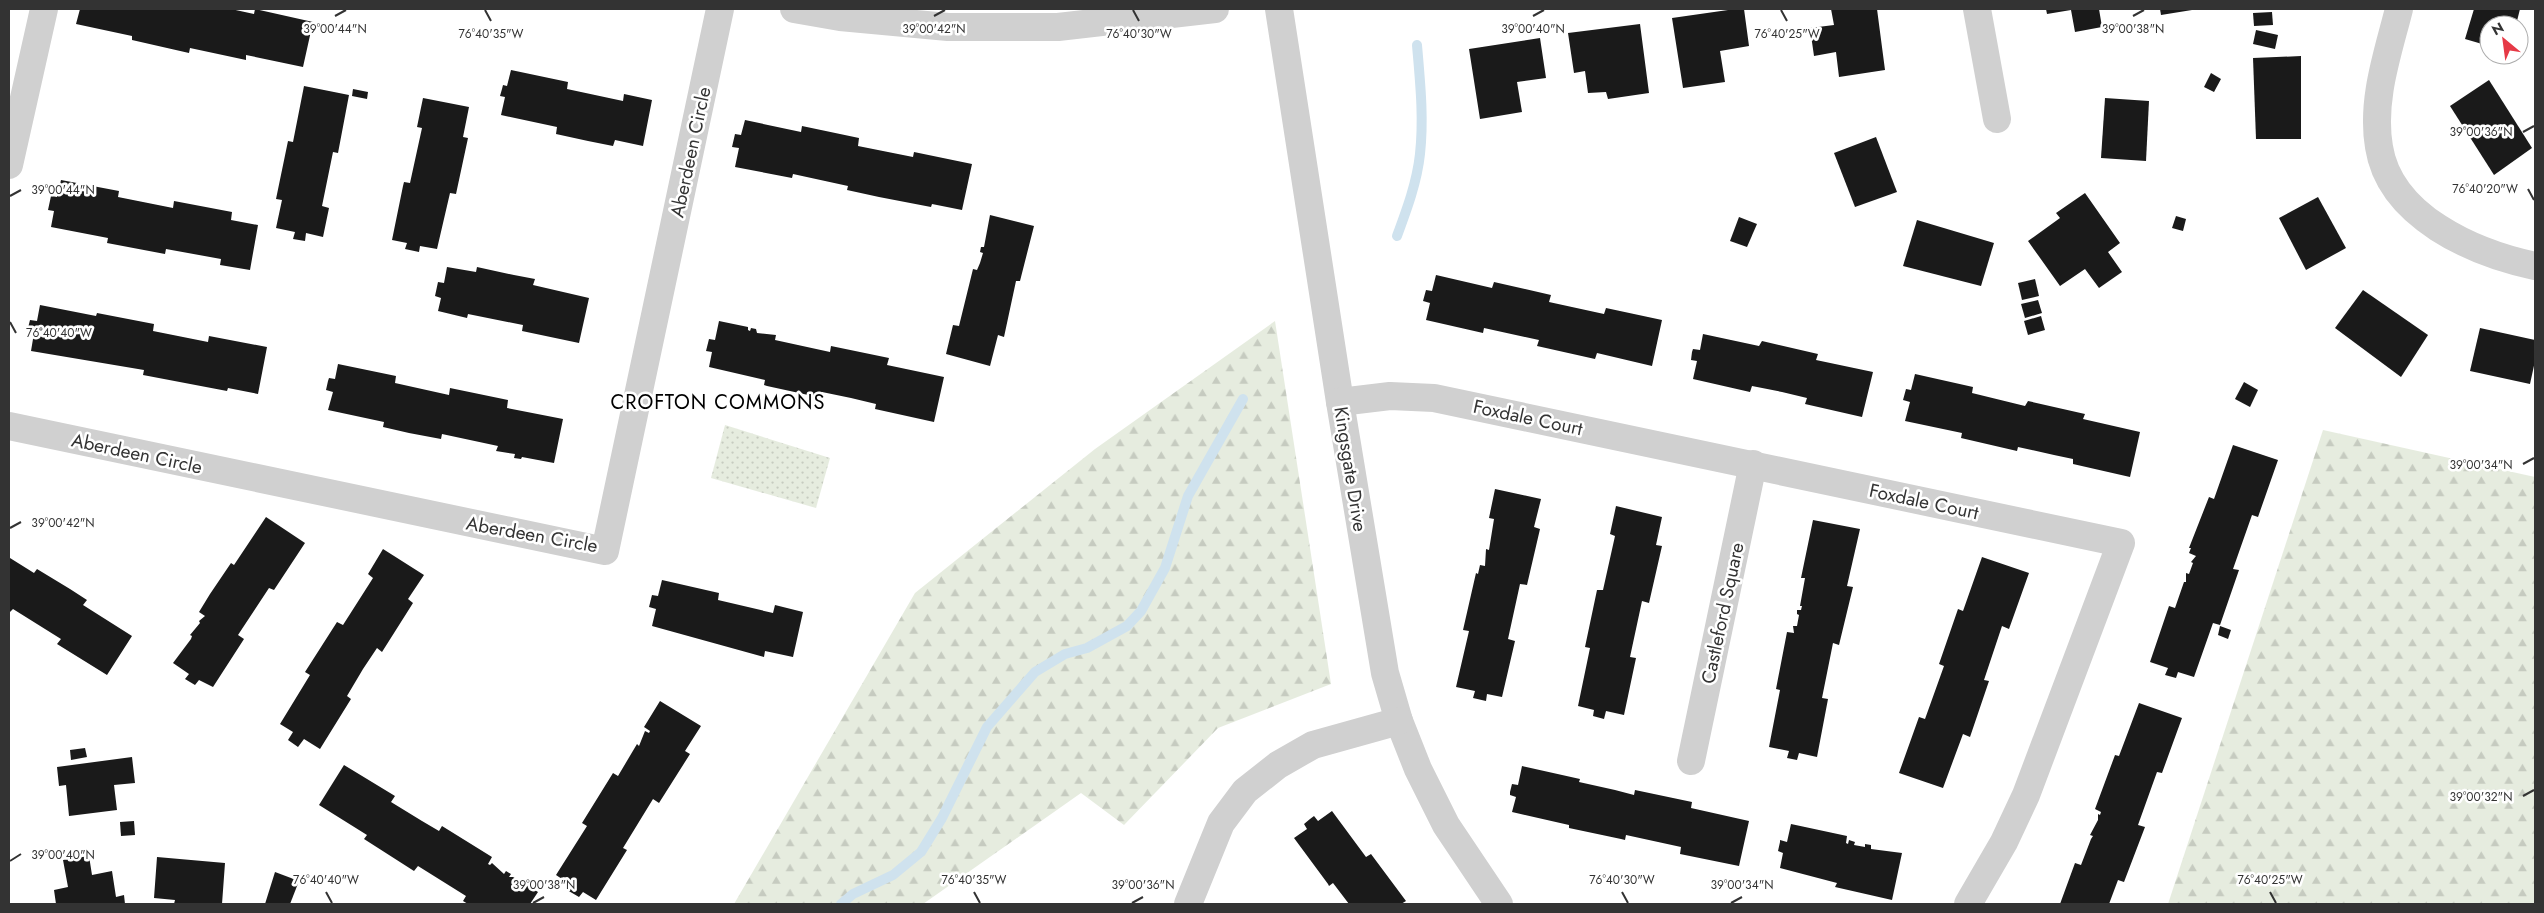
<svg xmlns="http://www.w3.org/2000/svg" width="2544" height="913" viewBox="0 0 2544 913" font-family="Jost,sans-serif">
	<defs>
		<pattern id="grass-dots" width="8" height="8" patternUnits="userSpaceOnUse" patternTransform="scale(1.25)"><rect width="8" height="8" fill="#e6ecdf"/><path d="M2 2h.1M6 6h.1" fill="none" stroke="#c6cbc0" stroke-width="1.8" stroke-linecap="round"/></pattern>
		<pattern id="forest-firs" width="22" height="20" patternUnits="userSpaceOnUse" patternTransform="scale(1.25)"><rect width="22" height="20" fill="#e6ecdf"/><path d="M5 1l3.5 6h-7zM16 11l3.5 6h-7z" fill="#c6cbc0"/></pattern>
	</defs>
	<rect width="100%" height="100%" fill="#fff"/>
	<polygon fill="url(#grass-dots)" points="725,425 830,458 816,508 711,478"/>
	<g fill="url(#forest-firs)">
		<polygon points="1275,321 1331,684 1218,728 1124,825 1081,793 923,904 734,904 915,593 1095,449"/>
		<polygon points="2323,430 2535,477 2535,904 2168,904"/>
	</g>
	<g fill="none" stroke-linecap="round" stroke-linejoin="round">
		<g stroke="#cfe2ee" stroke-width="10">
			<path d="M1397 236C1407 209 1417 182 1420 154 1424 117 1420 81 1417 45"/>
			<polyline points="841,904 853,894 893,875 921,852 942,818 987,727 1035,672 1065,654 1087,648 1127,626 1141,611 1165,568 1188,496 1243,399"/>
		</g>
	</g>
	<g fill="#1a1a1a">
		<polygon points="80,9 231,9 254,14 255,9 313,22 303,67 246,55 246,60 190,48 189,53 132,40 132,36 76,24"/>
		<polygon points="1735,9 1744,9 1749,46 1720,51 1725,82 1683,88 1672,18"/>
		<polygon points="1831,9 1877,9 1885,70 1839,77 1836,52 1814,56 1810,28 1834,25"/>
		<polygon points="2046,9 2099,9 2102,27 2075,32 2071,10 2047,14"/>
		<polygon points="2160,9 2192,9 2192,10 2161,15"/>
		<polygon points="2474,9 2520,9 2516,25 2489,25 2489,46 2465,39"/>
		<polygon points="2272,12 2273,25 2254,26 2253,13"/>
		<polygon points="1640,24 1649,93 1608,99 1606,92 1588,93 1585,71 1574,73 1568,33"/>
		<polygon points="2256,30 2278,35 2275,49 2253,44"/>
		<polygon points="1540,38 1546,78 1517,82 1522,112 1480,119 1469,49"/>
		<polygon points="2301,56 2301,139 2256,139 2253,58"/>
		<polygon points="511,70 568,82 567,89 623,101 624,94 652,100 643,146 615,140 613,146 588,141 556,134 557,127 501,115 505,97 500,96 502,89 503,85 507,86"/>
		<polygon points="2211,73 2221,79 2214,92 2204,87"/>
		<polygon points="2489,80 2532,148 2494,175 2450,106"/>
		<polygon points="304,86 349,95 338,153 333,152 322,206 329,208 323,237 306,233 305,241 293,239 295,232 276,228 282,200 276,199 288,141 293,142"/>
		<polygon points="353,89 368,92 367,99 352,96"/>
		<polygon points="423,98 469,107 463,137 468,138 456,194 450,193 437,249 420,246 419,252 405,249 407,243 392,240 403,186 404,182 410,183 422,128 417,127"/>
		<polygon points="2105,98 2149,101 2146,161 2101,158"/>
		<polygon points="745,120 801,132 802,126 859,138 858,146 913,157 914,152 972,164 962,210 932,204 931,207 879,197 847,190 848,186 793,174 792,178 735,167 739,148 732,147 735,134 741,135"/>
		<polygon points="1876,137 1897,192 1855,207 1834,153"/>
		<polygon points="61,180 119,191 118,197 173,208 174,201 232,212 231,220 258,225 250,270 220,265 221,259 166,249 165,254 107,243 108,238 51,227 54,211 48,210 51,196 57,197"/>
		<polygon points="2085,193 2120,243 2108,252 2122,272 2099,288 2085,269 2060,286 2028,241 2060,218 2056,213"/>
		<polygon points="2318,197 2346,248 2306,270 2279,218"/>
		<polygon points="990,215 1034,226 1020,281 1016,281 1004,337 998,335 990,366 946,354 953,325 959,326 973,269 977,270 980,263 983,253 980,252 981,247 984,247"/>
		<polygon points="2176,216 2186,219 2183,231 2172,228"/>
		<polygon points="1739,217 1757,224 1747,247 1730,241"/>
		<polygon points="1917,220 1994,243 1981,286 1903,266"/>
		<polygon points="447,267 476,272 477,267 514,275 535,279 533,285 589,298 579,343 522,331 523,325 468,314 467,318 438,311 441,298 435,296 438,282 444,283"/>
		<polygon points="1436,275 1492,288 1494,282 1551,295 1549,302 1604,314 1606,308 1662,320 1652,366 1597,353 1595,359 1537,346 1539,340 1484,328 1483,333 1426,320 1430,303 1423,301 1426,290 1432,291"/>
		<polygon points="2035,279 2039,296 2022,300 2018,283"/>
		<polygon points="2363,290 2428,335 2401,377 2335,328"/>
		<polygon points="2038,300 2042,313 2025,318 2021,304"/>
		<polygon points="40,305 96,316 97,313 154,324 153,331 208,342 209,336 267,347 258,394 228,388 227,391 143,375 144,370 31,351 34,333 28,332 28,328 30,320 37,321"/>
		<polygon points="2041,316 2045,330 2028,335 2024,321"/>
		<polygon points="719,321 748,327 748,330 750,331 751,328 756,329 757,333 776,335 775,340 830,352 831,346 889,358 887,365 944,377 934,422 875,409 876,404 851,398 822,392 822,398 767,386 764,385 765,380 709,367 712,352 706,351 709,339 715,340"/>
		<polygon points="2480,328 2535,340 2535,361 2530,384 2470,371"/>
		<polygon points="1703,334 1759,346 1762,341 1818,354 1816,360 1873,372 1862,417 1805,404 1807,398 1782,392 1752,386 1750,392 1693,379 1697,361 1691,360 1692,352 1693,349 1700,350"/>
		<polygon points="338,364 396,376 395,383 449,395 450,388 508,400 507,408 563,419 554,463 522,457 521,459 514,458 515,454 496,451 498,446 442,434 441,439 409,433 383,427 384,422 328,410 333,392 326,390 328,381 329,378 335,379"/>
		<polygon points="1915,374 1973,387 1972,393 2025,406 2028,401 2085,414 2083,419 2140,432 2130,477 2073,464 2073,459 2054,455 2018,447 2017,451 1961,438 1962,433 1905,421 1910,402 1903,400 1906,389 1911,390"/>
		<polygon points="2244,382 2258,390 2250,407 2235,399"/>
		<polygon points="2233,445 2278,460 2258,517 2252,515 2233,569 2239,570 2220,625 2213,623 2194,677 2178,672 2176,678 2165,675 2168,668 2150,662 2169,606 2175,608 2184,582 2186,582 2186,573 2189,574 2193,563 2191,562 2196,556 2189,553 2191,548 2189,548 2209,497 2214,499"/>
		<polygon points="1495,489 1541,499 1534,527 1540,529 1527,585 1520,584 1508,639 1515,641 1502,697 1487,694 1486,701 1473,698 1475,691 1456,687 1469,631 1463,630 1476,573 1478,574 1480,565 1485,566 1486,549 1489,550 1494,519 1489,518"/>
		<polygon points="1616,506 1662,517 1656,545 1662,546 1649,603 1642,601 1630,657 1636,658 1624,715 1606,711 1604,719 1593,716 1594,710 1578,706 1590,648 1585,647 1597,590 1603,590 1615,536 1610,534"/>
		<polygon points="266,517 305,543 274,590 269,588 238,635 244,639 213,687 199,680 195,685 185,679 189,674 173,663 191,639 192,636 190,635 200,623 199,621 205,616 199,612 210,594 231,563 234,565"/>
		<polygon points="1813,520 1860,529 1847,586 1853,587 1839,645 1833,643 1822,698 1828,699 1817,757 1799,753 1797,760 1787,758 1789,751 1769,747 1780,690 1776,689 1787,632 1794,633 1793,626 1797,626 1799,615 1797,614 1797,610 1801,610 1802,606 1800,606 1805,578 1801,578"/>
		<polygon points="383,549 424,575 408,599 413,603 382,652 377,648 363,669 347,696 351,699 320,749 304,739 298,747 288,740 293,732 280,724 310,675 305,672 337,622 343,625 373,578 368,574"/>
		<polygon points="1982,557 2029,573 2009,629 2002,626 1984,680 1989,681 1970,737 1963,734 1943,788 1899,773 1919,717 1925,719 1944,666 1939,664 1958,609 1963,611"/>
		<polygon points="10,558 34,573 37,569 70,589 87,600 83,605 132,636 107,675 57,644 61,639 13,609 9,613"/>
		<polygon points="662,580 719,593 718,600 773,613 775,605 803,612 793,657 765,651 764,657 652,626 656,609 649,607 652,595 658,596"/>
		<polygon points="2220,626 2231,630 2228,639 2218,635"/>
		<polygon points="660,701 701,726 685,751 690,754 659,803 653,799 623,848 627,850 596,900 583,892 579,897 567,890 571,885 556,875 587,826 582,823 613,773 618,776 637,744 639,746 645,731 649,733 650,731 644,727"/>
		<polygon points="2139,703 2182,718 2162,773 2157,772 2138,825 2145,827 2124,882 2118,880 2109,904 2060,904 2075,863 2081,865 2091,839 2093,836 2090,835 2098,820 2098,814 2100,815 2101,812 2095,809 2115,755 2119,756"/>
		<polygon points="85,748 87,757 71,760 70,750"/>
		<polygon points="132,757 135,783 114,785 117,810 69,816 66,785 59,786 57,767"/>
		<polygon points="344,765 395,796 391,802 422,821 439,831 442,826 492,857 488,864 490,865 492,863 504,874 506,871 511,874 509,877 513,877 538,892 530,904 468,904 463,901 466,896 418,866 414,871 364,839 367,835 319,805"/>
		<polygon points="1522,766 1580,779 1579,782 1615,790 1634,795 1635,790 1692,802 1691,808 1749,821 1739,866 1680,854 1681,847 1626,835 1625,840 1621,839 1569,828 1569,825 1512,812 1516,797 1510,795 1510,792 1512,784 1518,785"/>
		<polygon points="1332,811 1366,857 1371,854 1406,901 1401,904 1349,904 1333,883 1329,886 1328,884 1294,838 1307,829 1304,824 1310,819 1314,816 1318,821"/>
		<polygon points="134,821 135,835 121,836 120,822"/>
		<polygon points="1791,824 1847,836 1846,843 1848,844 1849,840 1855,842 1854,845 1865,847 1865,844 1871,845 1871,849 1902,853 1892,900 1835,887 1837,883 1780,868 1783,853 1778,851 1780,842 1780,840 1787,842"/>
		<polygon points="89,856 92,875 112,871 116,897 124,895 125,904 56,904 54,890 68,887 63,860"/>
		<polygon points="157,857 225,863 222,904 174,904 175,900 154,898"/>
		<polygon points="275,872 299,881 290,904 265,904"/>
	</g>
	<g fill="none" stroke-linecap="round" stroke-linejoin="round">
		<g stroke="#d0d0d0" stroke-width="28">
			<polyline points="794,9 840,17 948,27 1058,27 1215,9"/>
			<polyline points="1279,9 1340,402 1385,673 1399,721 1418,769 1446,825 1499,904"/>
			<polyline points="1977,9 1997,119"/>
			<path d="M2399 9C2388 53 2371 100 2379 147 2390 217 2474 253 2535 266"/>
			<polyline points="9,165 44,9"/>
			<polyline points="1340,402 1390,396 1434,398 2121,543 2026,795 2004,842 1968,904"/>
			<polyline points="9,426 605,551 720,9"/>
			<polyline points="1691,761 1753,464"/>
			<polyline points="1188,904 1221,823 1245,791 1278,765 1313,745 1399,721"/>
		</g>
	</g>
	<path fill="none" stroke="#333" stroke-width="2" d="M485 10 491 21M1133 10 1139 21M1781 10 1787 21M335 16 346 10M934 16 945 10M1533 16 1544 10M2133 16 2144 10M2523 132 2534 126M2528 189 2534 200M10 196 21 190M10 322 16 333M2523 464 2534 458M10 528 21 522M2523 796 2534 790M10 861 21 854M326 892 332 903M974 892 980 903M1622 892 1628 903M2270 892 2276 903M533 903 544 897M1132 903 1143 897M1731 903 1742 897"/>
	<g text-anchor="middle" stroke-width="5" stroke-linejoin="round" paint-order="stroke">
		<g font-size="19" fill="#333" stroke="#fff">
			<text transform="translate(690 152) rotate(-78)" y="7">Aberdeen Circle</text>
			<text transform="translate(1528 417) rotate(12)" y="7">Foxdale Court</text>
			<text transform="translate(137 453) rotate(12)" y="7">Aberdeen Circle</text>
			<text transform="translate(1351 469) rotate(81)" y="7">Kingsgate Drive</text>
			<text transform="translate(1924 501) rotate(12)" y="7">Foxdale Court</text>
			<text transform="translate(532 534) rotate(10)" y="7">Aberdeen Circle</text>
			<text transform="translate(1722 613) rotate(-78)" y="7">Castleford Square</text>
		</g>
		<g font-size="20" letter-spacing="1" fill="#000" stroke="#fff">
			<text x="718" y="409">CROFTON COMMONS</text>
		</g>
	</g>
	<g font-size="12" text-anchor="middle" fill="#333" stroke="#fff" stroke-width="5" stroke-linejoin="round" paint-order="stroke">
		<text x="934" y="33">39°00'42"N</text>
		<text x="335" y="33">39°00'44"N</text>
		<text x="1533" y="33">39°00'40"N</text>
		<text x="2133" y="33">39°00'38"N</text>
		<text x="491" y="38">76°40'35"W</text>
		<text x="1139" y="38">76°40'30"W</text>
		<text x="1787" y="38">76°40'25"W</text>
		<text x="2481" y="136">39°00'36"N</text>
		<text x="2485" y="193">76°40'20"W</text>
		<text x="63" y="194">39°00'44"N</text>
		<text x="59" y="337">76°40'40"W</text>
		<text x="2481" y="469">39°00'34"N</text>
		<text x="63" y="527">39°00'42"N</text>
		<text x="2481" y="801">39°00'32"N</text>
		<text x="63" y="859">39°00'40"N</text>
		<text x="326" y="884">76°40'40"W</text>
		<text x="974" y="884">76°40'35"W</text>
		<text x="1622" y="884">76°40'30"W</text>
		<text x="2270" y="884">76°40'25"W</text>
		<text x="544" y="889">39°00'38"N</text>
		<text x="1143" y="889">39°00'36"N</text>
		<text x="1742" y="889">39°00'34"N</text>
	</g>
	<rect width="2544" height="913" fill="none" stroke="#333333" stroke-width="20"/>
	<g transform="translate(2504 40) rotate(331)"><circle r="24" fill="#ffffff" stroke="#adadad"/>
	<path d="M0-4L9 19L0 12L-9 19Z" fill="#e63946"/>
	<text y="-8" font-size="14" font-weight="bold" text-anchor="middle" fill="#333333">N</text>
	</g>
</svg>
